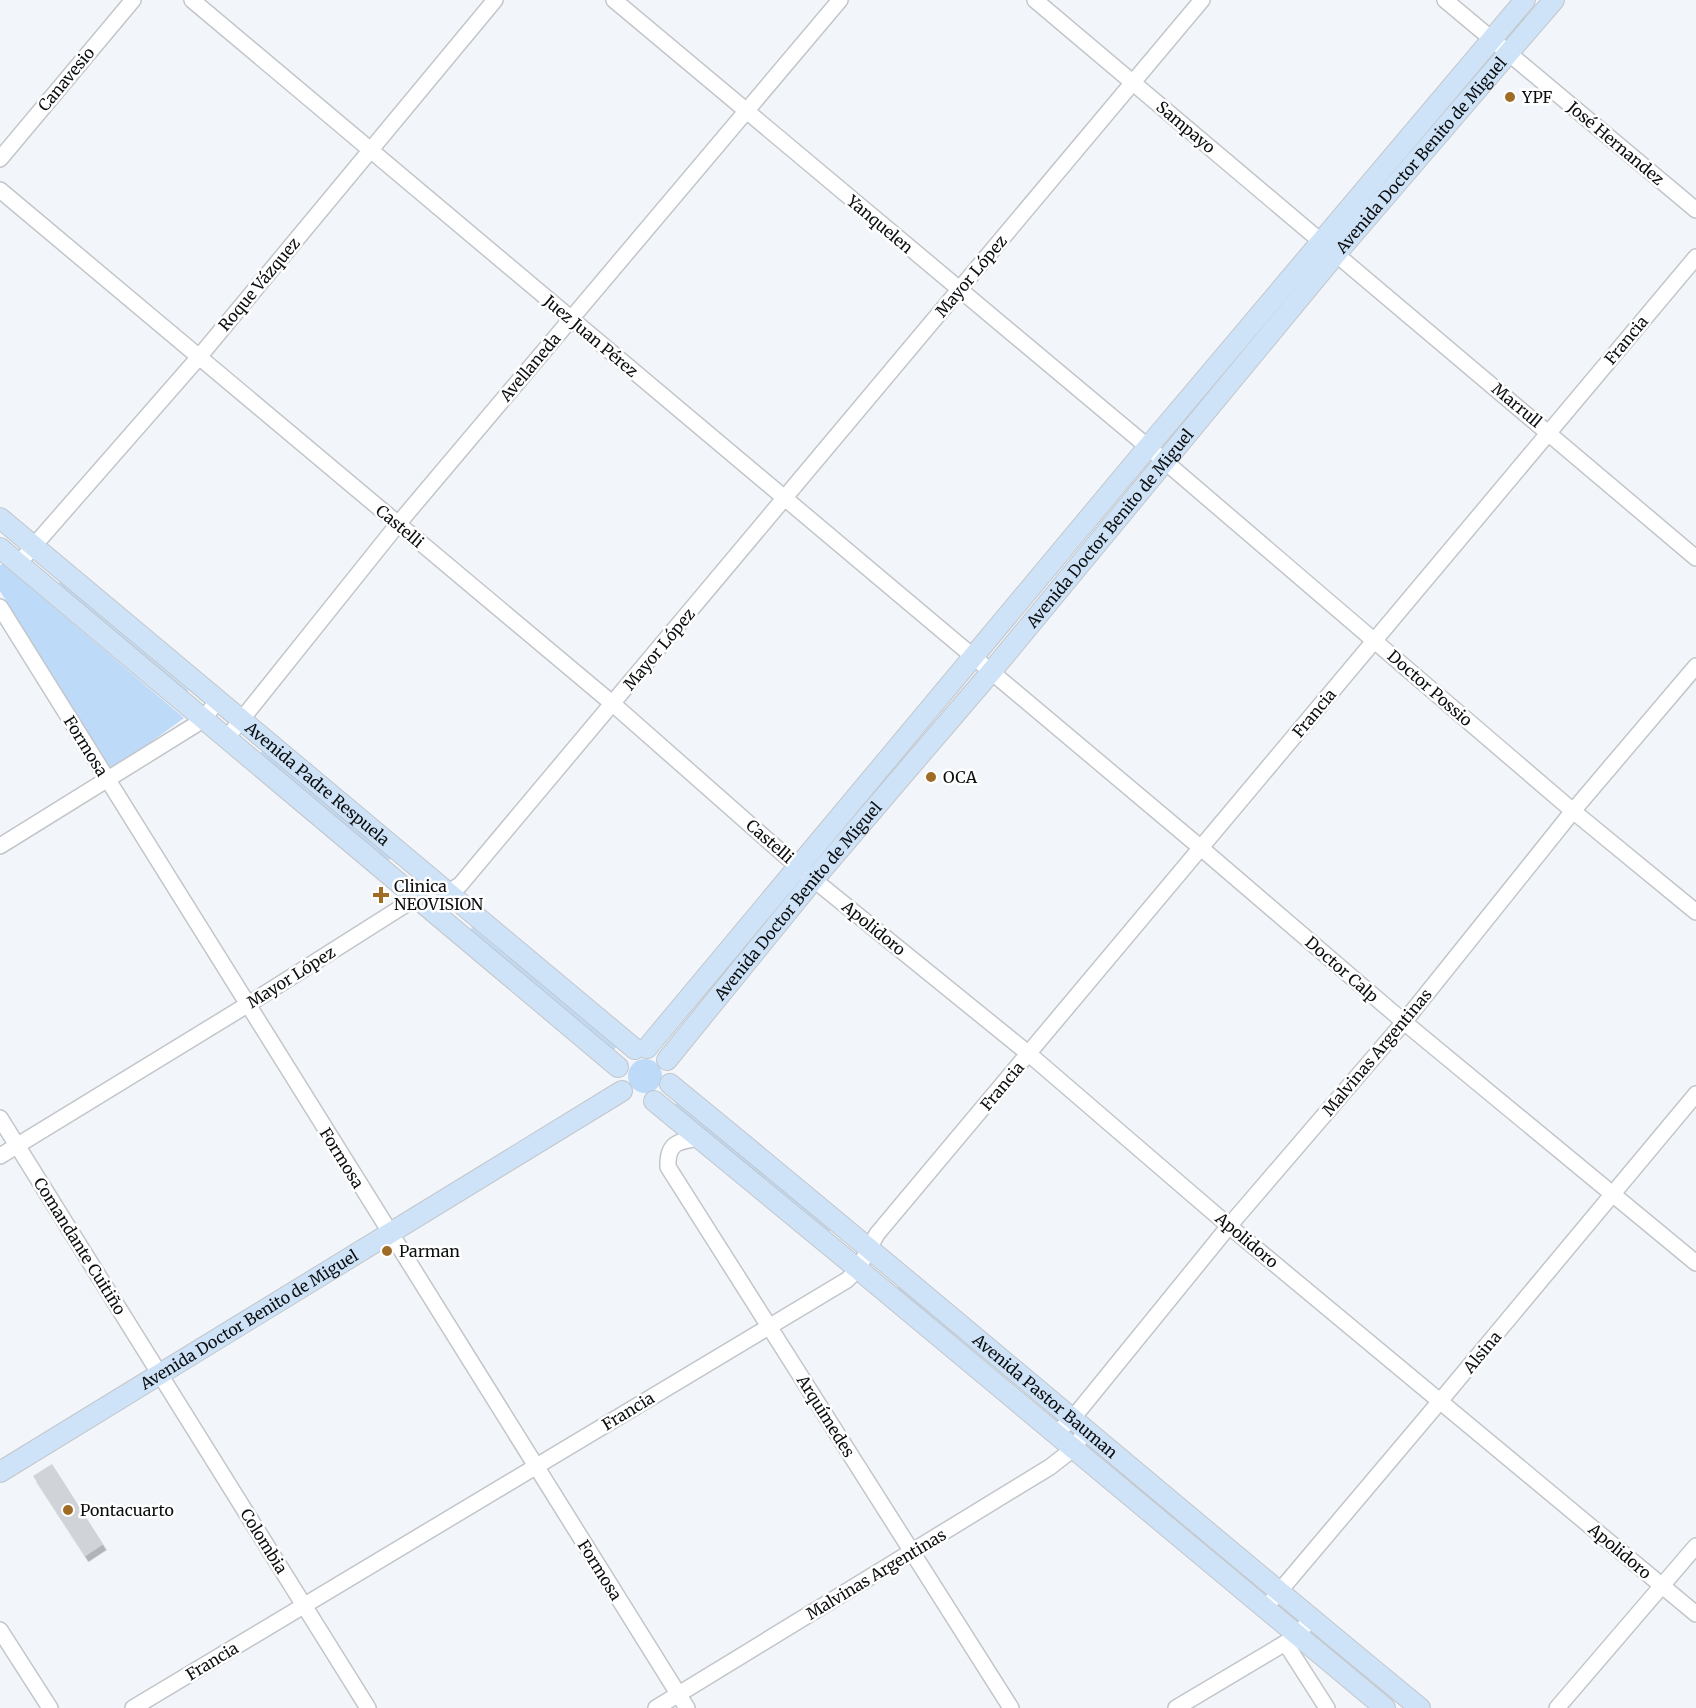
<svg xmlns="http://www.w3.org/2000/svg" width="1696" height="1708" viewBox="0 0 1696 1708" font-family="Merriweather,serif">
	<defs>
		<filter id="shadow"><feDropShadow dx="3.5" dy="6" stdDeviation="0" flood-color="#0004"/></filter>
	</defs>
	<rect width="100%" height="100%" fill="#f2f6fb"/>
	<g fill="#bddaf9">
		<polygon points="3,564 184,718 112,770 0,591 0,565"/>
		<polygon points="60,582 188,690 186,693 57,585"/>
		<polygon points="263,750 391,858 388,861 260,754"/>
		<polygon points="472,927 616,1047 614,1050 470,931"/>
		<circle cx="645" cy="1076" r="17"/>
		<polygon points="676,1103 832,1229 829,1231 674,1105"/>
		<polygon points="901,1284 1045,1403 1041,1406 897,1288"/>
	</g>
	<polygon fill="#d0d4d8" filter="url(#shadow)" points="52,1464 103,1544 85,1556 33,1476"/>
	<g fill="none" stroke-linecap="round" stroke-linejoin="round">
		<g stroke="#c2c6ca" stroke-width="18">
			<g id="minor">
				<polyline points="192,0 1201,848 1404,1022 1696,1263"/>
				<polyline points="614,0 1148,447 1573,811 1696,912"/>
				<polyline points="1035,0 1696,558"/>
				<polyline points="1445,0 1696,210"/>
				<polyline points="0,159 133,0"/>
				<polyline points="0,190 613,704 797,866 1029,1054 1229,1226 1696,1614"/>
				<polyline points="18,564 199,357 495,0"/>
				<polyline points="0,607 687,1708"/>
				<polyline points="226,739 398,524 840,0"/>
				<polyline points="0,846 203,720 217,701"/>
				<polyline points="0,1118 368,1708"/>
				<path d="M699 1138C678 1141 667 1143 668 1167L1011 1708"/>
				<polyline points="0,1156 247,1005 416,898 447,893 460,885 1202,0"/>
				<polyline points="1055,1434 1073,1418 1229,1226 1404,1022 1573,811 1696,666"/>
				<polyline points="1273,1599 1441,1400 1696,1094"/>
				<polyline points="0,1630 50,1708"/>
				<polyline points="1286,1644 1327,1708"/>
				<polyline points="133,1708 847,1280 858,1269 877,1234 1696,257"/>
				<polyline points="656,1708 1050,1467 1073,1449 1087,1429"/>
				<polyline points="1176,1708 1297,1636 1311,1618"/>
				<polyline points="1557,1708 1696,1546"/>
			</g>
		</g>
		<g stroke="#c2c6ca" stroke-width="22">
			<g id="secondary">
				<path id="s1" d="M0 518 635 1049"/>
				<polyline points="0,548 618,1067"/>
				<polyline points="647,1048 1148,447 1525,0"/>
				<path id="s2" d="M667 1060 814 879 991 672 1336 254 1554 0"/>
				<path id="s3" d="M670 1084C922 1290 1169 1502 1420 1708"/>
				<polyline points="654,1101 858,1269 1385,1708"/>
				<path id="s4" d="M0 1472 622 1091"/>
			</g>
		</g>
		<use href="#minor" stroke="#fff" stroke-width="15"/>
		<use href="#secondary" stroke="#cfe3f8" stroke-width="20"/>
	</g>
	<g fill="#a06b24" stroke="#fff" stroke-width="2">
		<circle cx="1510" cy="97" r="6"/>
		<circle cx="931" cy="777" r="6"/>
		<path d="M378 886h6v6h6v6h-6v6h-6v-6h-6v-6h6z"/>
		<circle cx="387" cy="1251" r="6"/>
		<circle cx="68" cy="1510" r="6"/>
	</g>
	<g text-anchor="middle" stroke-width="5" stroke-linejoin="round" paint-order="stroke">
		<g font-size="16" fill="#0c0e0f" stroke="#fff">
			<text transform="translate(66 79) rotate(-50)" y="6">Canavesio</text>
			<text transform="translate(1186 127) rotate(40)" y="6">Sampayo</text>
			<text transform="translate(1616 143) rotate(40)" y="6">José Hernandez</text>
			<text dy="6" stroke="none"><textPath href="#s2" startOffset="1178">Avenida Doctor Benito de Miguel</textPath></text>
			<text transform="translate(880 224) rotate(40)" y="6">Yanquelen</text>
			<text transform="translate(971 276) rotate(-50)" y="6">Mayor López</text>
			<text transform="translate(259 284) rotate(-50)" y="6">Roque Vázquez</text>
			<text transform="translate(591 336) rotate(40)" y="6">Juez Juan Pérez</text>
			<text transform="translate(1626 340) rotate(-50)" y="6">Francia</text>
			<text transform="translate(530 367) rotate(-50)" y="6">Avellaneda</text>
			<text transform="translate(1517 405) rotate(40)" y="6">Marrull</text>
			<text transform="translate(400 526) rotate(40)" y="6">Castelli</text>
			<text dy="6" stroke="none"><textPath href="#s2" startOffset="692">Avenida Doctor Benito de Miguel</textPath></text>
			<text transform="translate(659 649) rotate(-50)" y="6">Mayor López</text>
			<text transform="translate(1430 688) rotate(41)" y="6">Doctor Possio</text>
			<text transform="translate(1314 713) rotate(-50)" y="6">Francia</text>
			<text transform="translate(86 746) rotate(58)" y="6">Formosa</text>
			<text dy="6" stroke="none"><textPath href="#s1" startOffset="414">Avenida Padre Respuela</textPath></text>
			<text transform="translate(770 841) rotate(41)" y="6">Castelli</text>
			<text dy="6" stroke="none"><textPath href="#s2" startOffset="206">Avenida Doctor Benito de Miguel</textPath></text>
			<text transform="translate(874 928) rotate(39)" y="6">Apolidoro</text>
			<text transform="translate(1342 969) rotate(41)" y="6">Doctor Calp</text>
			<text transform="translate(291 977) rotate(-32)" y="6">Mayor López</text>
			<text transform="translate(1377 1052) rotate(-50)" y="6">Malvinas Argentinas</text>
			<text transform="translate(1002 1086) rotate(-50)" y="6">Francia</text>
			<text transform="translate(342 1158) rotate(58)" y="6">Formosa</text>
			<text transform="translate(1247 1240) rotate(40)" y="6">Apolidoro</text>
			<text transform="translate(80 1246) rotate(58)" y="6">Comandante Cuitiño</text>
			<text dy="6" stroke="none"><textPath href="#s4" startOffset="292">Avenida Doctor Benito de Miguel</textPath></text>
			<text transform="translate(1482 1352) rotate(-50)" y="6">Alsina</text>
			<text dy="6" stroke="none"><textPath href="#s3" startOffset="488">Avenida Pastor Bauman</textPath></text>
			<text transform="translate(628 1411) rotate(-31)" y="6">Francia</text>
			<text transform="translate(826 1416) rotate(58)" y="6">Arquímedes</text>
			<text transform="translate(264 1541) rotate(58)" y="6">Colombia</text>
			<text transform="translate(1620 1551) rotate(40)" y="6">Apolidoro</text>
			<text transform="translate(600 1570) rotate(58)" y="6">Formosa</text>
			<text transform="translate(876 1574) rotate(-31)" y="6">Malvinas Argentinas</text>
			<text transform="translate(212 1661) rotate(-31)" y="6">Francia</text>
		</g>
		<g font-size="16" fill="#0c0e0f" stroke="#fff" text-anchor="start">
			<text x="1522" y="103">YPF</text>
			<text x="943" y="783">OCA</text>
			<text x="394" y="892">Clinica<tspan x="394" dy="18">NEOVISION</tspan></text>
			<text x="399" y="1257">Parman</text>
			<text x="80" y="1516">Pontacuarto</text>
		</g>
	</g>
</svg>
